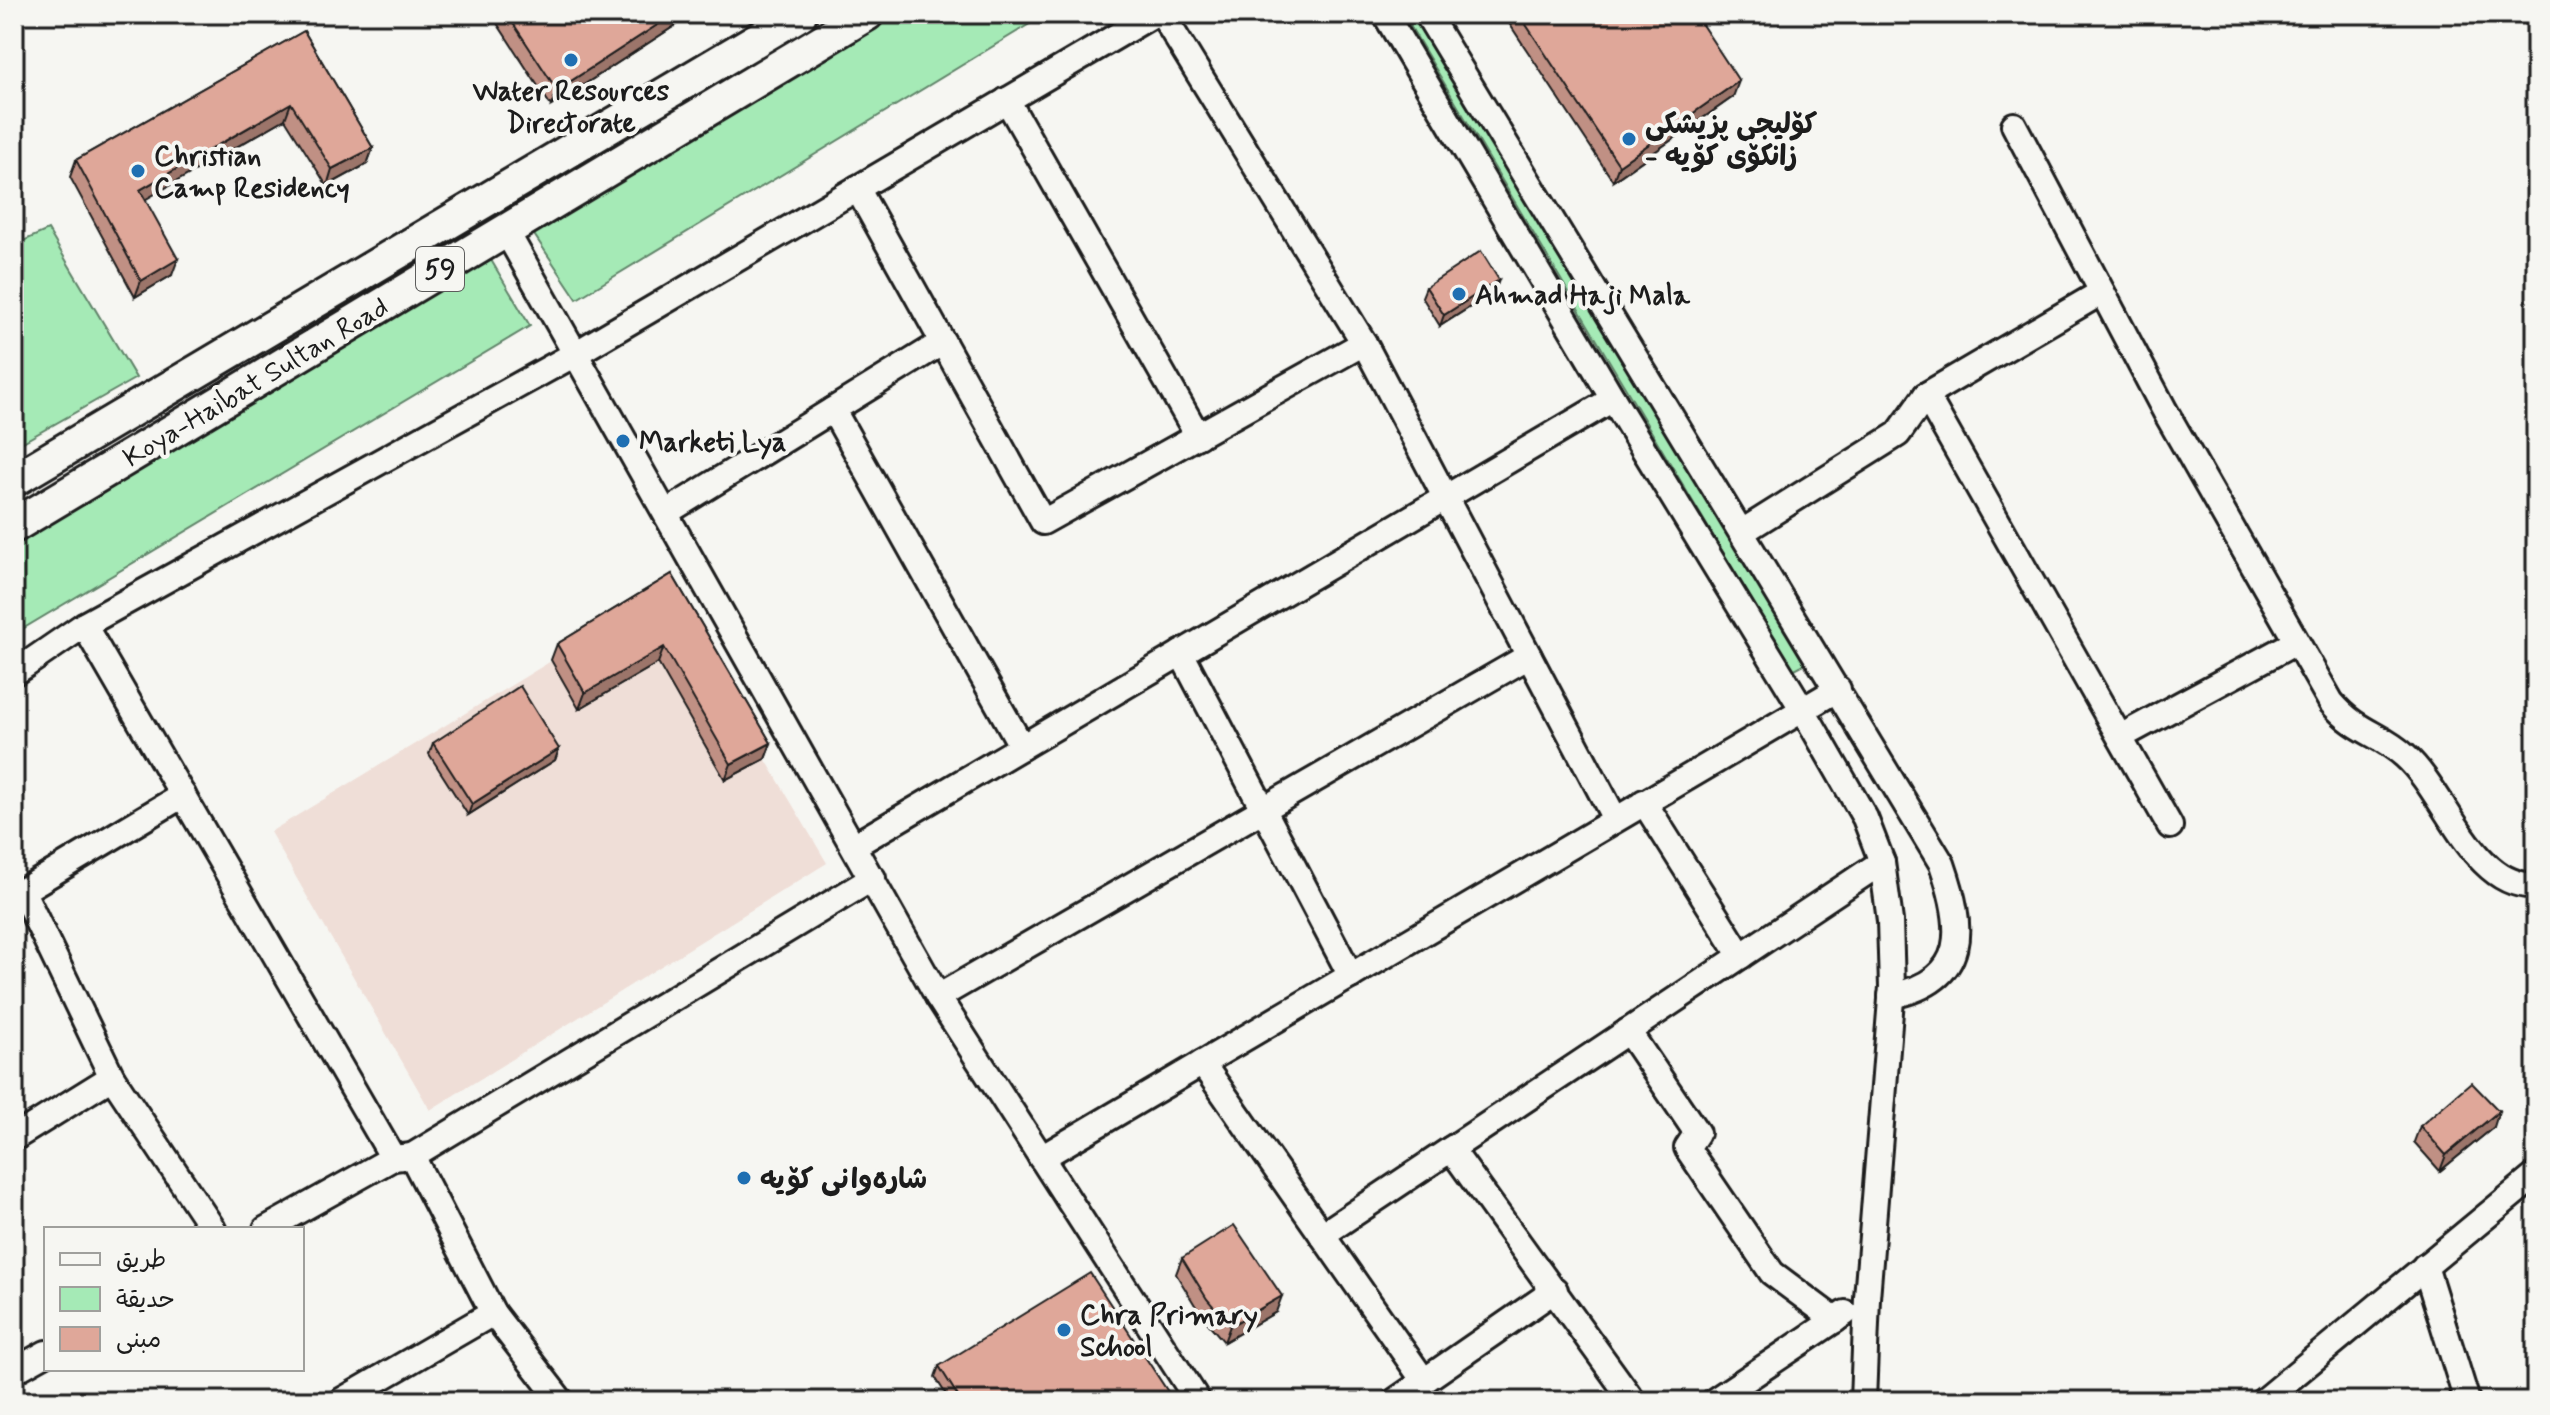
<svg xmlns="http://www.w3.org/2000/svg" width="2550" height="1415" viewBox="0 0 2550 1415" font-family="Mynerve,'Playpen Sans Arabic',sans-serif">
	<rect width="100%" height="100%" fill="#f6f6f2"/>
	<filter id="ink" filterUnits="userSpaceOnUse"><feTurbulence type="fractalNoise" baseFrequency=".0125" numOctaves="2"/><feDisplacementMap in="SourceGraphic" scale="16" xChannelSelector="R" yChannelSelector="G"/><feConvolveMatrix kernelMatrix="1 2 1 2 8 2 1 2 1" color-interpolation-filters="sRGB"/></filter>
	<g filter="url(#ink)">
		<polygon fill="#efded7" points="666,591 827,863 430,1110 270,832"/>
		<g fill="#a5eab6" stroke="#608369" stroke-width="2">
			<polygon points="898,14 1046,14 577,299 533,233"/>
			<polygon points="1403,14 1420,14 1808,662 1793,670"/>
			<polygon points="48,230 136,378 14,447 14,245"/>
			<polygon points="491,260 530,326 14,634 14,545"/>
		</g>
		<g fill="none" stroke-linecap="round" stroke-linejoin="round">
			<g stroke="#1c1c1c" stroke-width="30">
				<g id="minor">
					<polyline points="1162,14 1364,343 1615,819"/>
					<polyline points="1385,14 1613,399 1803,710 1865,818 1882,862 1890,921 1892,987 1867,1298 1863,1401"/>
					<path d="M1427 14 1942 864C1964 928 1970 980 1891 996"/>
					<polyline points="1007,100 1198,436"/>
					<path d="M2014 125 2165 411 2331 702C2357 733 2380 733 2405 756 2445 791 2474 890 2536 885"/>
					<polyline points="857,188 1043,522 1364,343"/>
					<polyline points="505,229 938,997 1198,1401"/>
					<polyline points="1926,395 2170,826"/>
					<polyline points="833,410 1022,747"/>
					<polyline points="667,512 943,342"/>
					<polyline points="1742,532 1898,434 1926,395 2102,292"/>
					<polyline points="84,625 393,1158 412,1156 493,1313 561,1401"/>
					<polyline points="1181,653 1351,976"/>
					<polyline points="14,673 84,625 575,354 1154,14"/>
					<polyline points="2120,737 2296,642"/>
					<polyline points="1644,802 1741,956"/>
					<polyline points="855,845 1613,399"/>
					<polyline points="22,890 112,1077 213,1229"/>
					<polyline points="14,896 183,795"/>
					<polyline points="938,997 1529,656"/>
					<polyline points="1628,1031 1697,1133 1687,1148 1772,1273 1835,1320"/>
					<polyline points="1202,1063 1424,1381"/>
					<polyline points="14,1138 112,1077"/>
					<polyline points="1451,1149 1633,1401"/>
					<polyline points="412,1156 873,878"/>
					<polyline points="1041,1158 1838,689"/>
					<polyline points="266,1229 393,1158"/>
					<polyline points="1322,1235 1882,862"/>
					<polyline points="2425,1266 2467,1401"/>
					<polyline points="14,1371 46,1353"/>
					<polyline points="341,1401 493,1313"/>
					<polyline points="1395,1401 1555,1290"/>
					<polyline points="1714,1401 1845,1313"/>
					<polyline points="2263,1401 2536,1175"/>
				</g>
			</g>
			<g stroke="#1c1c1c" stroke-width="38">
				<g id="major">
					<polyline points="14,480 800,14"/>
					<polyline points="14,526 867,14"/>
				</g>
			</g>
			<use href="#minor" stroke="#f6f6f2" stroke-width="24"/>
			<use href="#major" stroke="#f6f6f2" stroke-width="32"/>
		</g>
		<g fill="#c09084" stroke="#1c1c1c" stroke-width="2">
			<polygon points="491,14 693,14 551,106"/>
			<polygon points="1503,14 1695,14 1733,97 1613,181"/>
			<polygon points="304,31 373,148 367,164 327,186 285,119 145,199 172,275 135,297 70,177 76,160"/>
			<polygon points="1426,287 1495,291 1440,326 1422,297"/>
			<polygon points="672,574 771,743 765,759 725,780 658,663 579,709 551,660 557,644"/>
			<polygon points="433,743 559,749 555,760 468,815 429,754"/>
			<polygon points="2420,1126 2494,1127 2440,1171 2414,1142"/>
			<polygon points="2536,1190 2536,1203 2533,1199"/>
			<polygon points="1182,1258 1276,1312 1224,1342 1201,1315 1176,1274"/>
			<polygon points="939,1366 1174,1401 950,1401 935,1377"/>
		</g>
		<g fill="#9c756b" stroke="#1c1c1c" stroke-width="2">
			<polygon points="674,14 693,14 551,106 557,90"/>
			<polygon points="1739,81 1733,97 1613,181 1619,165"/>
			<polygon points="291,103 285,119 134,206 140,190"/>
			<polygon points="373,148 367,164 327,186 332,169"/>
			<polygon points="178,259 172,275 135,297 141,281"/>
			<polygon points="1499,280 1495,291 1440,326 1444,315"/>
			<polygon points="664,647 658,663 579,709 585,693"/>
			<polygon points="771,743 765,759 725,780 731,764"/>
			<polygon points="559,749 555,760 468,815 472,804"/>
			<polygon points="2499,1111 2494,1127 2440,1171 2446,1155"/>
			<polygon points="1282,1296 1276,1312 1224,1342 1230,1326"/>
		</g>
		<g fill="#dfa799" stroke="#1c1c1c" stroke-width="2">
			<polygon points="507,14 674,14 557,90"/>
			<polygon points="1519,14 1695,14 1739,81 1619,165"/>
			<polygon points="304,31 373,148 332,169 291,103 140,190 178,259 141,281 76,160"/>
			<polygon points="1481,251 1499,280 1444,315 1426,287"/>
			<polygon points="672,574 771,743 731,764 664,647 585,693 557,644"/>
			<polygon points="520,686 559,749 472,804 433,743"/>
			<polygon points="2471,1082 2499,1111 2446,1155 2420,1126"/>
			<polygon points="1234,1225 1282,1296 1230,1326 1207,1299 1182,1258"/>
			<polygon points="1090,1273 1174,1401 961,1401 939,1366"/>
		</g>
	</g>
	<g fill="#1f6fb2" stroke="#f6f6f2" stroke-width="3">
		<circle cx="571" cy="60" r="8"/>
		<circle cx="1629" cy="139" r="8"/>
		<circle cx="138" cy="171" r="8"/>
		<circle cx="1459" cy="294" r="8"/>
		<circle cx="623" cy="441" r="8"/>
		<circle cx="744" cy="1178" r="8"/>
		<circle cx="1064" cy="1330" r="8"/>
	</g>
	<g text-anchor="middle" stroke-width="8" stroke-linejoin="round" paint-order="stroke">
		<rect fill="#f6f6f2" stroke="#5d5d5c" stroke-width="2" x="416" y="247" width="48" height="44" rx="6"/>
		<g font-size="26" font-weight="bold" fill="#1c1c1c">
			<text x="440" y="278">59</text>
		</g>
		<g font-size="28" font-weight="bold" fill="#1c1c1c" stroke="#f6f6f2" text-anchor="start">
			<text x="571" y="100" text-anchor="middle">Water Resources<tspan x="571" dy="32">Directorate</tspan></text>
			<text x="1645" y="133">کۆلیجی پزیشکی<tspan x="1645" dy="32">- زانکۆی کۆیە</tspan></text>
			<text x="154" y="165">Christian<tspan x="154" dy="32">Camp Residency</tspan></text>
			<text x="1475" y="304">Ahmad Haji Mala</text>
			<text x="639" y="451">Marketi Lya</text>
			<text x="760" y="1188">شارەوانی کۆیە</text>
			<text x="1080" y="1324">Chra Primary<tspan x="1080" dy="32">School</tspan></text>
		</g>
		<g font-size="28" fill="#1c1c1c" stroke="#f6f6f2">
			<text transform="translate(255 381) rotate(-31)" y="10">Koya-Haibat Sultan Road</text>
		</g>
	</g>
	<rect width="2550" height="1415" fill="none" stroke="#f6f6f2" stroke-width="48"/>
	<rect x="24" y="24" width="2502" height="1367" fill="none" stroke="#1c1c1c" stroke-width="3" filter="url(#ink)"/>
	<rect x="44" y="1227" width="260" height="144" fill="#f6f6f2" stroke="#9f9f9c" stroke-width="2"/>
	<rect x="60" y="1253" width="40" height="12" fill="#f6f6f2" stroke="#9f9f9c" stroke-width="2"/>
	<text x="116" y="1267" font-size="24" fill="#1c1c1c">طريق</text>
	<rect x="60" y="1287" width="40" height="24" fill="#a5eab6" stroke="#9f9f9c" stroke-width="2"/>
	<text x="116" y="1307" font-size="24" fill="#1c1c1c">حديقة</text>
	<rect x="60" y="1327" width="40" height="24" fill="#dfa799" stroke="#9f9f9c" stroke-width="2"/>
	<text x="116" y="1347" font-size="24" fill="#1c1c1c">مبنى</text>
</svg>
